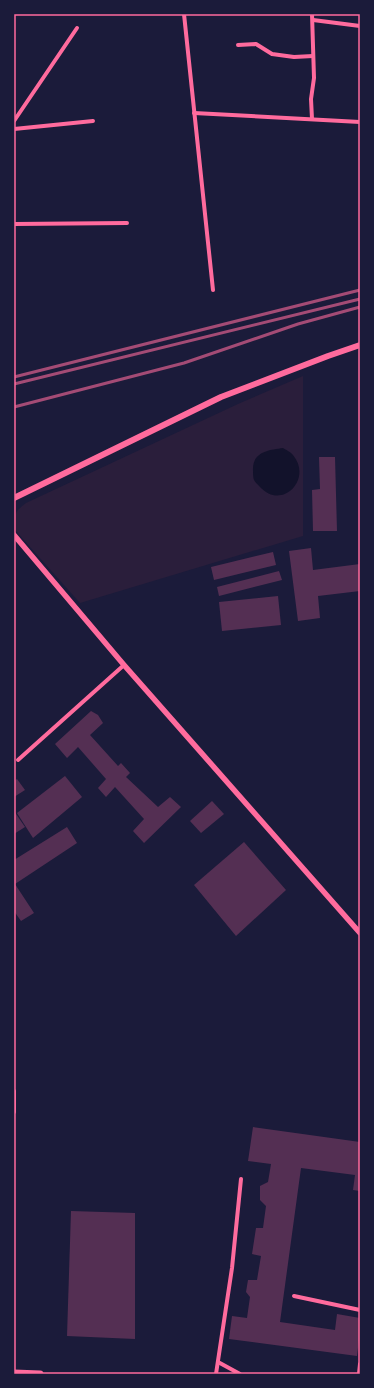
<svg xmlns="http://www.w3.org/2000/svg" width="374" height="1388" viewBox="0 0 374 1388" font-family="Mulish,sans-serif">
	<rect width="100%" height="100%" fill="#1b1b3a"/>
	<path fill="#2a1e3b" d="M303 376V536L80 603 14 529C14 515 14 512 26 503L238 404Z"/>
	<path fill="#12122b" d="M283 448C286 450 291 452 293 455 313 479 282 511 260 487 258 485 255 482 254 480 253 478 253 473 253 471 252 452 268 450 283 448Z"/>
	<g fill="#542f53">
		<polygon points="319,457 335,457 337,531 313,531 312,490 320,489"/>
		<polygon points="311,548 313,570 360,564 360,591 318,596 320,618 298,621 289,551"/>
		<polygon points="273,552 276,565 214,580 211,567"/>
		<polygon points="279,571 282,580 219,596 217,587"/>
		<polygon points="278,596 281,625 222,631 219,602"/>
		<polygon points="91,711 98,715 103,723 90,735 118,766 121,763 130,773 126,777 158,807 170,797 181,807 144,843 133,831 144,819 115,787 106,797 98,788 106,779 78,747 67,758 55,744"/>
		<polygon points="65,776 82,797 33,838 17,813"/>
		<polygon points="17,779 25,790 14,797 14,781"/>
		<polygon points="212,801 224,814 201,833 190,821"/>
		<polygon points="14,811 25,827 14,834"/>
		<polygon points="67,827 77,843 15,884 34,913 21,921 14,911 14,860"/>
		<polygon points="244,842 286,890 236,936 194,885"/>
		<polygon points="253,1127 360,1142 360,1191 353,1190 355,1175 301,1168 280,1322 335,1330 337,1314 360,1318 360,1332 357,1356 229,1339 232,1316 247,1318 250,1297 246,1292 248,1280 257,1280 261,1256 252,1254 256,1228 263,1228 266,1206 260,1200 260,1186 268,1182 271,1164 248,1161"/>
		<polygon points="71,1211 135,1213 135,1339 67,1336"/>
	</g>
	<g fill="none" stroke-linecap="round" stroke-linejoin="round">
		<g stroke="#ff6b9d" stroke-width="4">
			<polyline points="184,14 213,290"/>
			<polyline points="313,20 360,26"/>
			<polyline points="238,45 256,44 272,54 294,57 313,56"/>
			<polyline points="194,113 360,122"/>
			<polyline points="312,119 311,99 314,78 312,14"/>
			<polyline points="14,121 77,28"/>
			<polyline points="14,129 93,121"/>
			<polyline points="14,224 127,223"/>
			<polyline points="18,760 124,665"/>
			<polyline points="14,1091 14,1112"/>
			<polyline points="294,1296 360,1310"/>
			<polyline points="218,1362 240,1374"/>
			<polyline points="216,1374 232,1268 241,1179"/>
			<polyline points="359,1374 360,1364"/>
		</g>
		<polyline stroke="#ff6b9d" stroke-width="5.5" points="14,535 124,665 360,933"/>
		<polyline stroke="#ff6b9d" stroke-width="6" points="14,498 221,397 328,356 360,345"/>
		<polyline stroke="#ff6b9d" stroke-width="7" points="14,1373 40,1374"/>
		<g stroke="#a44b75" stroke-width="3">
			<polyline points="14,377 360,290"/>
			<polyline points="14,384 360,299"/>
			<polyline points="14,407 184,363 298,324 360,307"/>
		</g>
	</g>
	<rect width="374" height="1388" fill="none" stroke="#1b1b3a" stroke-width="30"/>
	<rect x="15" y="15" width="344" height="1358" fill="none" stroke="#ff6b9d" stroke-width="1.5"/>
</svg>
